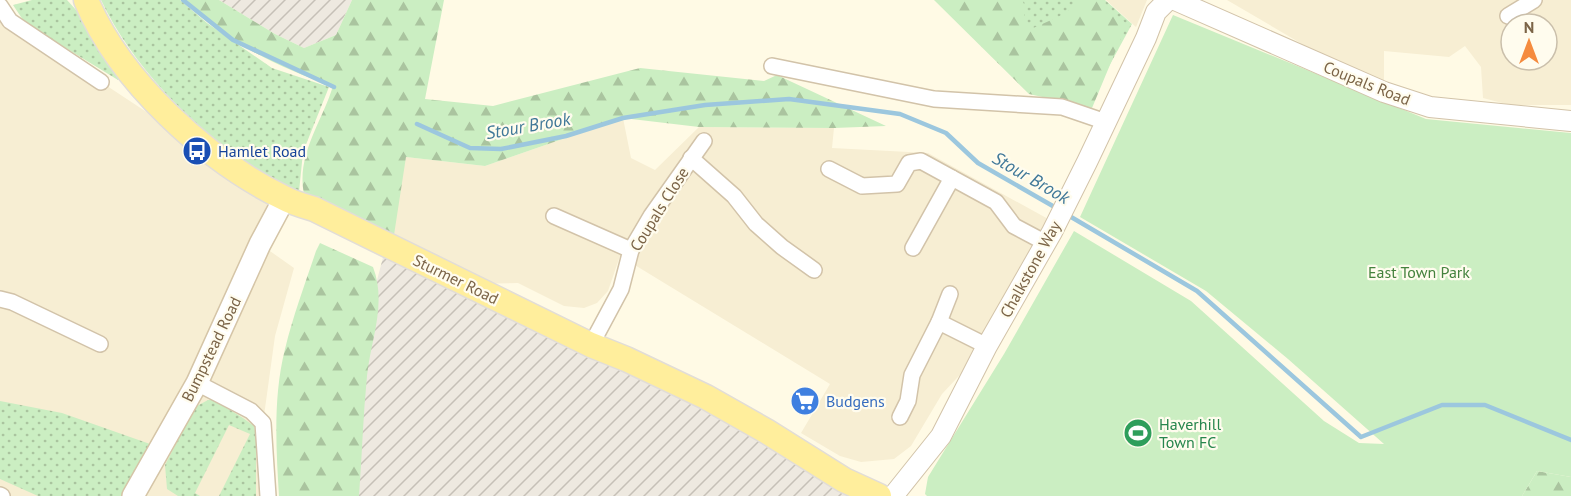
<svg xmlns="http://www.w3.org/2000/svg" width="1571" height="496" viewBox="0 0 1571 496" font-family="'PT Sans',sans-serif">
	<defs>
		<pattern id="industrial-furrows" width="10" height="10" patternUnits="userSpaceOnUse" patternTransform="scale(1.5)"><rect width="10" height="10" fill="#eee9e0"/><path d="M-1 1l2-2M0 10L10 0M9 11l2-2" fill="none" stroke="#c6c0b7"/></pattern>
		<pattern id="grass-dots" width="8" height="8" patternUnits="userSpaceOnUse" patternTransform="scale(1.5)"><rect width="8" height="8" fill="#cbeec2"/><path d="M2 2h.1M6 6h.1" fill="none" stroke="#aac49f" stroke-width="1.8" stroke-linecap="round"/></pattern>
		<pattern id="forest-firs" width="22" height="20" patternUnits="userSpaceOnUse" patternTransform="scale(1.5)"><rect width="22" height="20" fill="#cbeec2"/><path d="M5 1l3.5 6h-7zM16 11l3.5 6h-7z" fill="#aac49f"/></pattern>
	</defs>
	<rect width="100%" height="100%" fill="#fffae5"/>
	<g fill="#f7eed3" fill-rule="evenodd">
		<polygon points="1106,0 1147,0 1136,27"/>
		<path d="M1227 0H1571V105H1510L1483 98 1481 67 1465 46 1449 57 1384 51V92ZM1511 24H1547V60H1511Z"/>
		<polygon points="0,6 101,82 218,159 284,199 260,244 294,268 275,336 263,423 268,496 0,496"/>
		<polygon points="623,118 631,158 655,170 699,127 834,128 832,148 928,153 1050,220 987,346 942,394 911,446 894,459 861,462 840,456 801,433 830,384 620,256 608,291 597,303 584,308 564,306 518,283 469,284 386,246 406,157 485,166"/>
	</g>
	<g fill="url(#industrial-furrows)">
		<polygon points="219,0 352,0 336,35 304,48 275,34"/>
		<polygon points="386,246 879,496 357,496 356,360"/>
	</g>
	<g fill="url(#grass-dots)">
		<polygon points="32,0 67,0 77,11 122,76 118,80 25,23 13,5"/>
		<path d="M101 0H180L207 23 272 68 329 87 303 152 299 192C221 158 137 77 101 0Z"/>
		<polygon points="970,0 1105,0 1132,24 1107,70"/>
		<polygon points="208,400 214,400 243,418 254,426 256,436 256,496 219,496 250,434 229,425 195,493 200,496 178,496 167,489 165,465 195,407"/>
		<polygon points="0,401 62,413 150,444 121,496 38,496 0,479"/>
	</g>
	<g fill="url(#forest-firs)">
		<path d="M181 0H219L275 34 304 48 336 35 352 0H444L425 99 493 106 640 68 764 81 777 75 886 126 834 128 699 127 623 118 485 166 406 157 394 235 304 194C296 155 322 122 333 86 275 67 227 41 181 0Z"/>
		<polygon points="934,0 1022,0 1024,4 1024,18 1031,29 1058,17 1078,5 1078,0 1099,0 1101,4 1127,24 1092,108 1029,94"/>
		<path d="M320 243 373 267C387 304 371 338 367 376 363 416 362 456 359 496H279C276 447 273 397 285 349 293 316 305 284 316 251Z"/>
		<polygon points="1537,471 1571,477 1571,496 1522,496"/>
	</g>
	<polygon fill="#cbeec2" points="1173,15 1426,119 1571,133 1571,477 1537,471 1522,496 927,496 925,494 928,477 1004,354 1074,231 1191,301 1324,421 1359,443 1384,444 1288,359 1206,291 1080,217"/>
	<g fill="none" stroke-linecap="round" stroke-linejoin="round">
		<g stroke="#9cc7de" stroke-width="4.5">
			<polyline points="183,0 233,40 334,87"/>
			<polyline points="417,124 470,148 501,149 566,136 623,118 705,105 789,99 900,114 946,133 978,163 1058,209"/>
			<polyline points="1066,214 1197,291 1361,437 1442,405 1485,405 1571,440"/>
		</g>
		<g stroke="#d2c3a9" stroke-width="18">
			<g id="minor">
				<polyline points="0,6 10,21 101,82"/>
				<polyline points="1508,16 1534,0"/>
				<polyline points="772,66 934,99 1062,107 1106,122"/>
				<polyline points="691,158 734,196 756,224 782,247 814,270"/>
				<polyline points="829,169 862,186 897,184 909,163 921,161 996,202 1014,226 1046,243"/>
				<polyline points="554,216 631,250"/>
				<polyline points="913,248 952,178"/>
				<polyline points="0,299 12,302 100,344"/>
				<polyline points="939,322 950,294"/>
				<polyline points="591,345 621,289 631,250 651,216 704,141"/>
				<polyline points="197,383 251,411 263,423 268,496"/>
				<polyline points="900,417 908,401 912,375 939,322 987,346"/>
				<polyline points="0,495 2,496"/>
			</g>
		</g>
		<g stroke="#d2c3a9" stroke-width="22">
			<g id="tertiary">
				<polyline points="1175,0 1384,92 1430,107 1571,121"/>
				<polyline points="893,496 941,436 987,346 1052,232 1087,162 1146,38 1156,12 1168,0"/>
			</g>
		</g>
		<g stroke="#d5c5a7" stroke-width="24">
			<polyline id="secondary" points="133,496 197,383 260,244 284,199"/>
		</g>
		<g stroke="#e2ddd7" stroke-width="27">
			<path id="primary" d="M86 0C120 81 206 160 284 198 293 203 304 206 314 209L591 345 626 359 706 397 766 431 844 480 879 496"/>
		</g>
		<use href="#minor" stroke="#fff" stroke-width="15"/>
		<use href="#tertiary" stroke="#fff" stroke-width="20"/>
		<use href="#secondary" stroke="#fff" stroke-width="21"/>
		<use href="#primary" stroke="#ffee9c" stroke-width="24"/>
	</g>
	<defs>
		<g id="bus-disc" transform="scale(1.5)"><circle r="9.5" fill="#1a4fb4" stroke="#fffcee"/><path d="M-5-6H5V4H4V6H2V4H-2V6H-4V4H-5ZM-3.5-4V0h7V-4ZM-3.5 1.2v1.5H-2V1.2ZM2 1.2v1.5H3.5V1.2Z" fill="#fff"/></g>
		<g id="supermarket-disc" transform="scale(1.5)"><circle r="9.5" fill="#3f7fe0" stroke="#fffcee"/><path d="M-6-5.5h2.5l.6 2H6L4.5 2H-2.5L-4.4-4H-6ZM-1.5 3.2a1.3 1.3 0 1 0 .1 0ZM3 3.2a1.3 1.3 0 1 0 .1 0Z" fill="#fff"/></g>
		<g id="stadium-disc" transform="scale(1.5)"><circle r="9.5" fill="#2e9e5b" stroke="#fffcee"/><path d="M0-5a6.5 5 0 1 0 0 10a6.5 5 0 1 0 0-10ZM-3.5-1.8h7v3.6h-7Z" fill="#fff"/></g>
	</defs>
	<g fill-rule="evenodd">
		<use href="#bus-disc" x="197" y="151"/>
		<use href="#supermarket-disc" x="805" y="401"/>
		<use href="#stadium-disc" x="1138" y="433"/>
	</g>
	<g text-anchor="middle" stroke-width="4.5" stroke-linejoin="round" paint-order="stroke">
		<g font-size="16" fill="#7b6447" stroke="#fffcee">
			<text transform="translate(1367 83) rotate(22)" y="6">Coupals Road</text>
			<text transform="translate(659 209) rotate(-58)" y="6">Coupals Close</text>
			<text transform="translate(1030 269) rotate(-61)" y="6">Chalkstone Way</text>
			<text transform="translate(456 279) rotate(26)" y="6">Sturmer Road</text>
			<text transform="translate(211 349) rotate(-64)" y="6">Bumpstead Road</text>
		</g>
		<g font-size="16" fill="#164399" stroke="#fffcee" text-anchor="start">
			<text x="218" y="157">Hamlet Road</text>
		</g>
		<g font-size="16" fill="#44823d" stroke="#fffcee">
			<text x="1419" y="278">East Town Park</text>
		</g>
		<g font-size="16" fill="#366cbe" stroke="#fffcee" text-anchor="start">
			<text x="826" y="407">Budgens</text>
		</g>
		<g font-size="16" fill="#27864d" stroke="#fffcee" text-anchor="start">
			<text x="1159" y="430">Haverhill<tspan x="1159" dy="18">Town FC</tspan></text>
		</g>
		<g font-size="18" font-style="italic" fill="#407898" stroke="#fffcee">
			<text transform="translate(528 126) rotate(-10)" y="6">Stour Brook</text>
			<text transform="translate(1031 178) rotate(30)" y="6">Stour Brook</text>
		</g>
	</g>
	<g transform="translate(1529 42)"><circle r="28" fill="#fffcee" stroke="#cabfab" stroke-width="1.5"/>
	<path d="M0-4.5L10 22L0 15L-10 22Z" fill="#f58b3e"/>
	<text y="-9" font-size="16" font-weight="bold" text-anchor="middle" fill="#7b6447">N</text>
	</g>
</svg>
